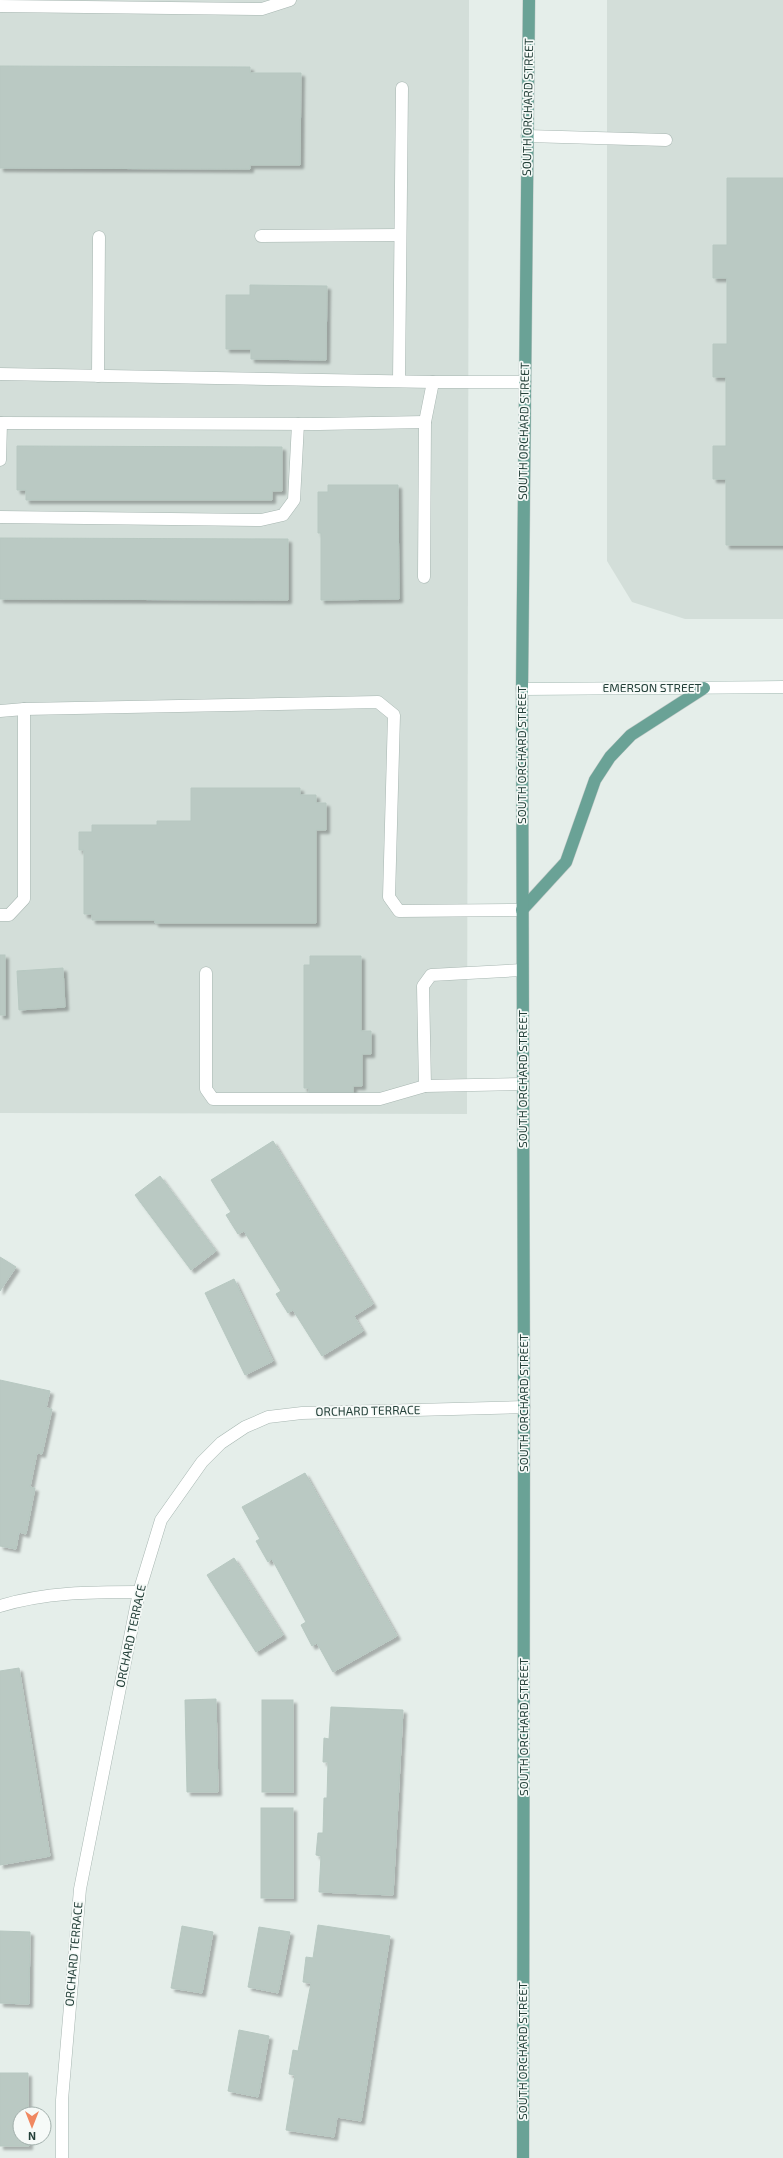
<svg xmlns="http://www.w3.org/2000/svg" width="783" height="2158" viewBox="0 0 783 2158" font-family="'Exo 2',sans-serif">
	<defs>
		<filter id="shadow"><feDropShadow dx="3.5" dy="3.5" stdDeviation="1" flood-color="#0004"/></filter>
	</defs>
	<rect width="100%" height="100%" fill="#e5eeea"/>
	<g fill="#d3ded9">
		<polygon points="0,0 469,0 467,1114 0,1113"/>
		<polygon points="607,0 783,0 783,619 685,619 632,602 607,561"/>
	</g>
	<g fill="#bac9c3" stroke="#b7c8c1" filter="url(#shadow)">
		<polygon points="0,66 250,67 250,73 301,73 300,165 250,165 250,169 0,168"/>
		<polygon points="727,178 783,178 783,545 726,545 726,479 713,479 713,446 726,446 726,377 713,377 713,344 727,344 727,278 713,278 713,245 727,245"/>
		<polygon points="250,285 327,286 326,360 251,359 251,349 226,349 226,295 250,295"/>
		<polygon points="17,446 282,447 282,491 272,491 272,500 26,500 26,490 17,490"/>
		<polygon points="328,485 398,485 399,599 321,600 321,533 318,533 318,492 328,492"/>
		<polygon points="0,538 288,539 288,600 0,599"/>
		<polygon points="191,788 300,788 300,795 316,795 316,803 326,803 326,830 316,830 316,923 155,923 155,920 92,920 92,914 84,914 84,850 79,850 79,832 92,832 92,825 157,825 157,821 191,821"/>
		<rect x="0" y="955" width="5" height="60"/>
		<polygon points="310,956 361,956 361,1031 371,1031 371,1054 362,1054 362,1086 353,1086 353,1093 309,1093 309,1088 304,1088 304,965 310,965"/>
		<polygon points="63,968 65,1007 19,1010 17,971"/>
		<polygon points="273,1141 373,1304 354,1316 363,1331 322,1356 293,1310 288,1313 276,1294 281,1291 244,1231 238,1234 226,1215 231,1212 211,1180"/>
		<polygon points="160,1176 216,1251 191,1270 135,1195"/>
		<polygon points="0,1257 16,1267 0,1291"/>
		<polygon points="234,1279 273,1361 245,1375 205,1293"/>
		<polygon points="0,1380 50,1391 46,1408 52,1409 42,1454 37,1453 30,1487 35,1488 26,1534 19,1532 16,1549 0,1546"/>
		<polygon points="305,1473 397,1636 333,1672 317,1643 312,1646 301,1625 306,1622 272,1559 268,1562 256,1541 260,1539 242,1507"/>
		<polygon points="234,1558 283,1635 256,1652 207,1575"/>
		<polygon points="19,1668 50,1856 0,1865 0,1671"/>
		<polygon points="216,1699 218,1792 187,1792 185,1700"/>
		<rect x="262" y="1700" width="31" height="92"/>
		<polygon points="331,1707 403,1710 393,1895 319,1892 321,1856 316,1855 318,1833 323,1833 324,1798 327,1798 328,1762 323,1762 324,1738 329,1739"/>
		<rect x="261" y="1808" width="32" height="90"/>
		<polygon points="318,1925 390,1936 361,2121 337,2117 334,2137 286,2130 295,2075 289,2074 293,2050 298,2051 311,1983 303,1982 306,1957 313,1958"/>
		<polygon points="182,1926 213,1932 202,1993 171,1988"/>
		<polygon points="259,1927 290,1932 278,1993 248,1987"/>
		<polygon points="0,1931 30,1932 29,2004 0,2003"/>
		<polygon points="239,2030 269,2036 258,2097 228,2091"/>
		<polygon points="0,2073 28,2073 28,2114 20,2114 20,2138 29,2138 29,2146 0,2146"/>
	</g>
	<g fill="none" stroke-linecap="round" stroke-linejoin="round">
		<g stroke="#a7b6b1" stroke-width="13">
			<g id="service">
				<polyline points="0,6 262,9 290,0"/>
				<polyline points="527,136 666,140"/>
				<polyline points="261,236 400,235"/>
				<polyline points="0,374 433,382"/>
				<polyline points="98,376 99,237"/>
				<polyline points="399,381 402,88"/>
				<polyline points="0,423 319,424 425,422"/>
				<polyline points="0,460 1,423"/>
				<polyline points="0,517 261,520 283,515 294,500 298,424"/>
				<polyline points="424,577 425,422 433,382 525,382"/>
				<polyline points="0,711 24,709 378,702 394,715 389,897 399,911 522,910"/>
				<polyline points="0,915 9,915 24,899 24,709"/>
				<polyline points="206,973 206,1089 213,1099 380,1099 425,1086 523,1084"/>
				<polyline points="425,1086 423,986 431,975 522,970"/>
				<path d="M0 1606C46 1592 91 1592 139 1592"/>
			</g>
		</g>
		<g stroke="#a7b6b1" stroke-width="13">
			<polyline id="minor" points="62,2158 62,2100 80,1889 139,1592 161,1520 202,1462 221,1443 245,1427 268,1417 302,1413 524,1407"/>
		</g>
		<g stroke="#a3b9b2" stroke-width="13">
			<polyline id="secondary" points="522,689 783,687"/>
		</g>
		<g stroke="#c2cac8" stroke-width="13">
			<g id="primary">
				<polyline points="522,910 566,862 595,780 610,757 631,735 704,688"/>
				<polyline points="523,2158 524,1407 522,689 529,0"/>
			</g>
		</g>
		<use href="#service" stroke="#fff" stroke-width="12"/>
		<use href="#minor" stroke="#fff" stroke-width="12"/>
		<use href="#secondary" stroke="#fff" stroke-width="12"/>
		<use href="#primary" stroke="#6aa296" stroke-width="12"/>
	</g>
	<g text-anchor="middle" stroke-width="3.5" stroke-linejoin="round" paint-order="stroke">
		<g font-size="12" fill="#244039" stroke="#f6faf8">
			<text transform="translate(528 107) rotate(-89)" y="4">SOUTH ORCHARD STREET</text>
			<text transform="translate(524 431) rotate(-89)" y="4">SOUTH ORCHARD STREET</text>
			<text x="652" y="692">EMERSON STREET</text>
			<text transform="translate(522 755) rotate(-90)" y="4">SOUTH ORCHARD STREET</text>
			<text transform="translate(523 1079) rotate(-90)" y="4">SOUTH ORCHARD STREET</text>
			<text transform="translate(524 1403) rotate(-90)" y="4">SOUTH ORCHARD STREET</text>
			<text transform="translate(368 1411) rotate(-1)" y="4">ORCHARD TERRACE</text>
			<text transform="translate(131 1636) rotate(-78)" y="4">ORCHARD TERRACE</text>
			<text transform="translate(524 1727) rotate(-90)" y="4">SOUTH ORCHARD STREET</text>
			<text transform="translate(74 1954) rotate(-85)" y="4">ORCHARD TERRACE</text>
			<text transform="translate(523 2051) rotate(-90)" y="4">SOUTH ORCHARD STREET</text>
		</g>
	</g>
	<g transform="translate(32 2126) rotate(180)"><circle r="19" fill="#f6faf8" stroke="#a2b0ac"/>
	<path d="M0-3L7 15L0 10L-7 15Z" fill="#f08861"/>
	<text y="-6" font-size="11" font-weight="bold" text-anchor="middle" fill="#244039">N</text>
	</g>
</svg>
